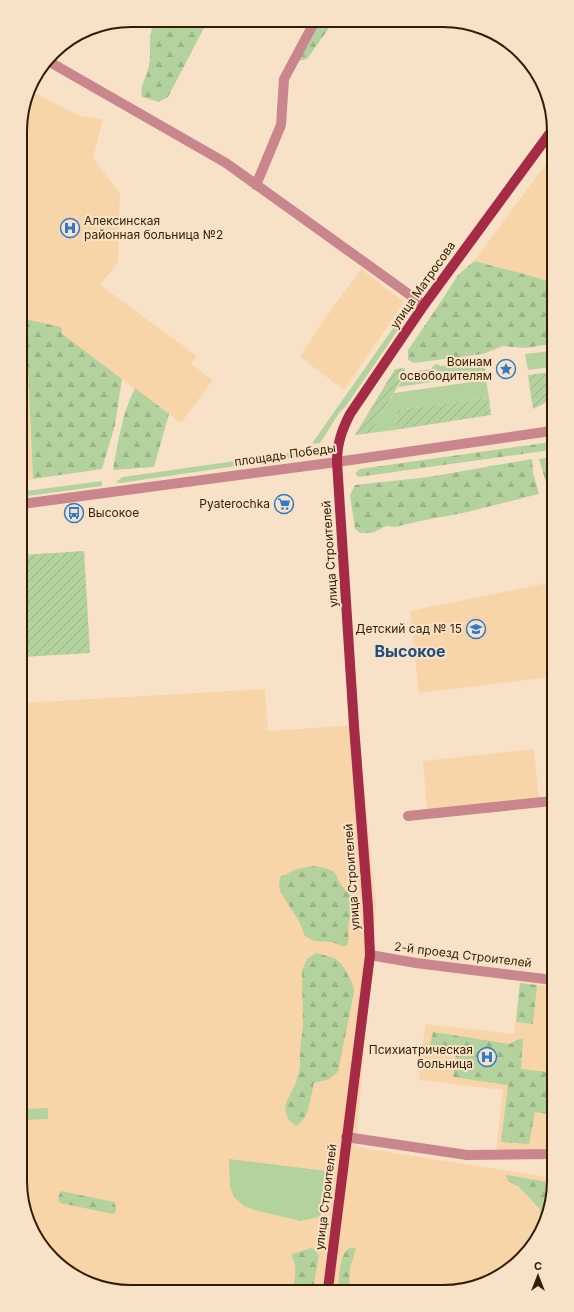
<svg xmlns="http://www.w3.org/2000/svg" width="574" height="1312" viewBox="0 0 574 1312" font-family="Inter,sans-serif">
	<defs>
		<pattern id="forest-firs" width="22" height="20" patternUnits="userSpaceOnUse"><rect width="22" height="20" fill="#b3d29e"/><path d="M5 1l3.5 6h-7zM16 11l3.5 6h-7z" fill="#9ab486"/></pattern>
		<pattern id="garden-furrows" width="10" height="10" patternUnits="userSpaceOnUse"><rect width="10" height="10" fill="#b3d29e"/><path d="M-1 1l2-2M0 10L10 0M9 11l2-2" fill="none" stroke="#9ab486"/></pattern>
	</defs>
	<rect width="100%" height="100%" fill="#f8e2c7"/>
	<g fill="#f8d5a9">
		<polygon points="29,90 80,116 103,119 93,158 120,194 118,262 100,285 197,356 191,364 213,380 181,423 116,375 27,347 33,479 21,481 20,124"/>
		<polygon points="550,159 551,282 528,275 474,261"/>
		<polygon points="361,269 404,302 344,390 300,357 324,320"/>
		<polygon points="552,582 552,677 419,693 410,611"/>
		<polygon points="265,689 268,731 358,725 376,905 356,1147 554,1178 554,1188 546,1223 527,1254 472,1288 110,1290 58,1264 24,1210 22,703"/>
		<polygon points="534,749 539,798 427,812 423,761"/>
		<polygon points="520,983 553,987 554,1151 496,1151 503,1090 419,1080 425,1024 514,1034"/>
	</g>
	<g fill="#b3d29e">
		<polygon points="408,307 409,314 346,406 339,413 320,443 313,444 313,442"/>
		<polygon points="551,351 551,367 528,370 525,354"/>
		<polygon points="484,361 486,374 398,387 405,373 431,369 434,365 438,364 440,366"/>
		<polygon points="486,380 489,398 397,410 394,430 371,433 394,393"/>
		<polygon points="318,449 317,454 121,483 116,482 123,477"/>
		<polygon points="102,481 102,486 27,496 26,491"/>
		<polygon points="48,1108 48,1119 24,1120 24,1109"/>
		<polygon points="229,1159 327,1171 321,1214 318,1217 301,1221 258,1211 244,1206 234,1197 230,1187"/>
	</g>
	<g fill="url(#forest-firs)">
		<path d="M155 20H208L168 97 159 102 142 97C140 82 145 82 148 70 153 52 146 39 155 20Z"/>
		<polygon points="315,21 334,21 307,59 298,61"/>
		<polygon points="474,261 528,275 551,282 551,344 525,348 503,346 483,354 414,363 408,360 408,350 440,303 458,275"/>
		<polygon points="21,318 61,327 62,334 122,379 115,425 102,469 33,479 27,348 21,347"/>
		<path d="M135 388 169 414 154 467 113 470C118 443 122 413 135 388Z"/>
		<polygon points="551,442 551,450 358,477 355,473 360,469"/>
		<polygon points="551,457 551,489 547,486 539,459"/>
		<polygon points="532,459 533,473 539,494 463,513 420,521 395,527 386,526 372,533 360,533 355,529 350,495 355,485 429,477"/>
		<path d="M314 866C320 867 329 868 334 872 338 875 337 880 340 883 343 889 351 893 353 900 354 907 351 915 349 921 347 929 350 938 347 946H342L332 942 314 941 305 936 299 921 281 893 279 888 280 877 297 869Z"/>
		<path d="M316 953C336 958 340 958 349 977 352 982 354 986 354 992L338 1072 329 1079 314 1083C310 1099 310 1117 296 1126L288 1119 285 1109 286 1103 296 1083 300 1067V1051L303 1026 302 970 307 959Z"/>
		<polygon points="520,983 537,985 533,1024 516,1022"/>
		<polygon points="433,1032 510,1044 518,1039 523,1039 521,1069 548,1072 553,1061 554,1115 535,1112 529,1144 501,1142 508,1085 453,1077 456,1054 453,1049 430,1045"/>
		<polygon points="506,1175 548,1182 551,1188 547,1200 549,1209 546,1223 528,1251 540,1221 540,1209 519,1187 508,1181"/>
		<path d="M61 1191 114 1202C116 1207 118 1211 113 1214L60 1203 58 1197Z"/>
		<path d="M352 1247 356 1249 350 1268 349 1289H338C340 1276 338 1252 352 1247Z"/>
		<path d="M311 1248 314 1249 319 1255 313 1289H293C294 1284 296 1271 295 1266 295 1262 292 1259 292 1254Z"/>
	</g>
	<g fill="url(#garden-furrows)">
		<polygon points="405,368 405,373 371,433 355,435 395,369"/>
		<polygon points="551,372 551,400 533,409 528,375"/>
		<polygon points="489,398 491,415 394,430 397,410"/>
		<path d="M22 515C28 520 28 529 22 534Z"/>
		<polygon points="84,551 90,653 22,657 22,555"/>
	</g>
	<g fill="none" stroke-linecap="round" stroke-linejoin="round">
		<g stroke="#ca868d" stroke-width="10">
			<polyline points="48,61 226,163 424,305"/>
			<polyline points="256,185 281,125 284,79 315,21"/>
			<polyline points="22,504 337,462 551,431"/>
			<polyline points="408,816 552,801"/>
			<polyline points="370,955 416,963 553,980"/>
			<polyline points="346,1137 467,1155 554,1154"/>
		</g>
		<path stroke="#a52a45" stroke-width="10" d="M328 1289 370 955 368 908 354 726 337 462C337 443 342 430 350 414L424 305 550 133"/>
	</g>
	<defs>
		<g id="hospital-ring" transform="scale(1)"><circle r="9.5" fill="#f8e2c7" stroke="#307acb" stroke-width="1.5"/><path d="M-5-5h3v3.5h4V-5h3V5h-3V1.5h-4V5h-3Z" fill="#307acb"/></g>
		<g id="sight-ring" transform="scale(1)"><circle r="9.5" fill="#f8e2c7" stroke="#307acb" stroke-width="1.5"/><path d="M0-6L1.8-2.2L6-1.7L2.9 1.2L3.7 5.4L0 3.3L-3.7 5.4L-2.9 1.2L-6-1.7L-1.8-2.2Z" fill="#307acb"/></g>
		<g id="supermarket-ring" transform="scale(1)"><circle r="9.5" fill="#f8e2c7" stroke="#307acb" stroke-width="1.5"/><path d="M-6-5.5h2.5l.6 2H6L4.5 2H-2.5L-4.4-4H-6ZM-1.5 3.2a1.3 1.3 0 1 0 .1 0ZM3 3.2a1.3 1.3 0 1 0 .1 0Z" fill="#307acb"/></g>
		<g id="bus-ring" transform="scale(1)"><circle r="9.5" fill="#f8e2c7" stroke="#307acb" stroke-width="1.5"/><path d="M-5-6H5V4H4V6H2V4H-2V6H-4V4H-5ZM-3.5-4V0h7V-4ZM-3.5 1.2v1.5H-2V1.2ZM2 1.2v1.5H3.5V1.2Z" fill="#307acb"/></g>
		<g id="school-ring" transform="scale(1)"><circle r="9.5" fill="#f8e2c7" stroke="#307acb" stroke-width="1.5"/><path d="M0-5L7-2L0 1L-7-2ZM-4 1L0 2.5L4 1V4Q0 6-4 4Z" fill="#307acb"/></g>
	</defs>
	<g fill-rule="evenodd">
		<use href="#hospital-ring" x="70" y="228"/>
		<use href="#sight-ring" x="506" y="369"/>
		<use href="#supermarket-ring" x="284" y="504"/>
		<use href="#bus-ring" x="74" y="513"/>
		<use href="#school-ring" x="476" y="629"/>
		<use href="#hospital-ring" x="487" y="1057"/>
	</g>
	<g text-anchor="middle" stroke-width="4" stroke-linejoin="round" paint-order="stroke">
		<g font-size="12" fill="#321e00" stroke="#f8e2c7" text-anchor="end">
			<text x="84" y="225" text-anchor="start">Алексинская<tspan x="84" dy="14">районная больница №2</tspan></text>
			<text x="492" y="366">Воинам<tspan x="492" dy="14">освободителям</tspan></text>
			<text x="270" y="508">Pyaterochka</text>
			<text x="88" y="517" text-anchor="start">Высокое</text>
			<text x="462" y="633">Детский сад № 15</text>
			<text x="473" y="1054">Психиатрическая<tspan x="473" dy="14">больница</tspan></text>
		</g>
		<g font-size="12" fill="#321e00" stroke="#f8e2c7">
			<text transform="translate(423 285) rotate(-55)" y="4">улица Матросова</text>
			<text transform="translate(285 455) rotate(-8)" y="4">площадь Победы</text>
			<text transform="translate(330 554) rotate(-94)" y="4">улица Строителей</text>
			<text transform="translate(352 877) rotate(-94)" y="4">улица Строителей</text>
			<text transform="translate(463 955) rotate(7)" y="4">2-й проезд Строителей</text>
			<text transform="translate(326 1197) rotate(-83)" y="4">улица Строителей</text>
		</g>
		<g font-size="16" font-weight="bold" fill="#1d4c7f" stroke="#f8e2c7">
			<text x="410" y="657">Высокое</text>
		</g>
	</g>
	<path d="M0 0H574V1312H0ZM131 27H443A104 104 0 0 1 547 131V1181A104 104 0 0 1 443 1285H131A104 104 0 0 1 27 1181V131A104 104 0 0 1 131 27Z" fill="#f8e2c7" fill-rule="evenodd"/>
	<path fill="none" stroke="#321e00" stroke-width="2" d="M131 27H443A104 104 0 0 1 547 131V1181A104 104 0 0 1 443 1285H131A104 104 0 0 1 27 1181V131A104 104 0 0 1 131 27Z"/>
	<g transform="translate(538 1276)" stroke="#f8e2c7" stroke-width="3" paint-order="stroke">
	<path d="M0-3L7 15L0 10L-7 15Z" fill="#321e00"/>
	<text y="-6" font-size="11" font-weight="bold" text-anchor="middle" fill="#321e00">С</text>
	</g>
</svg>
